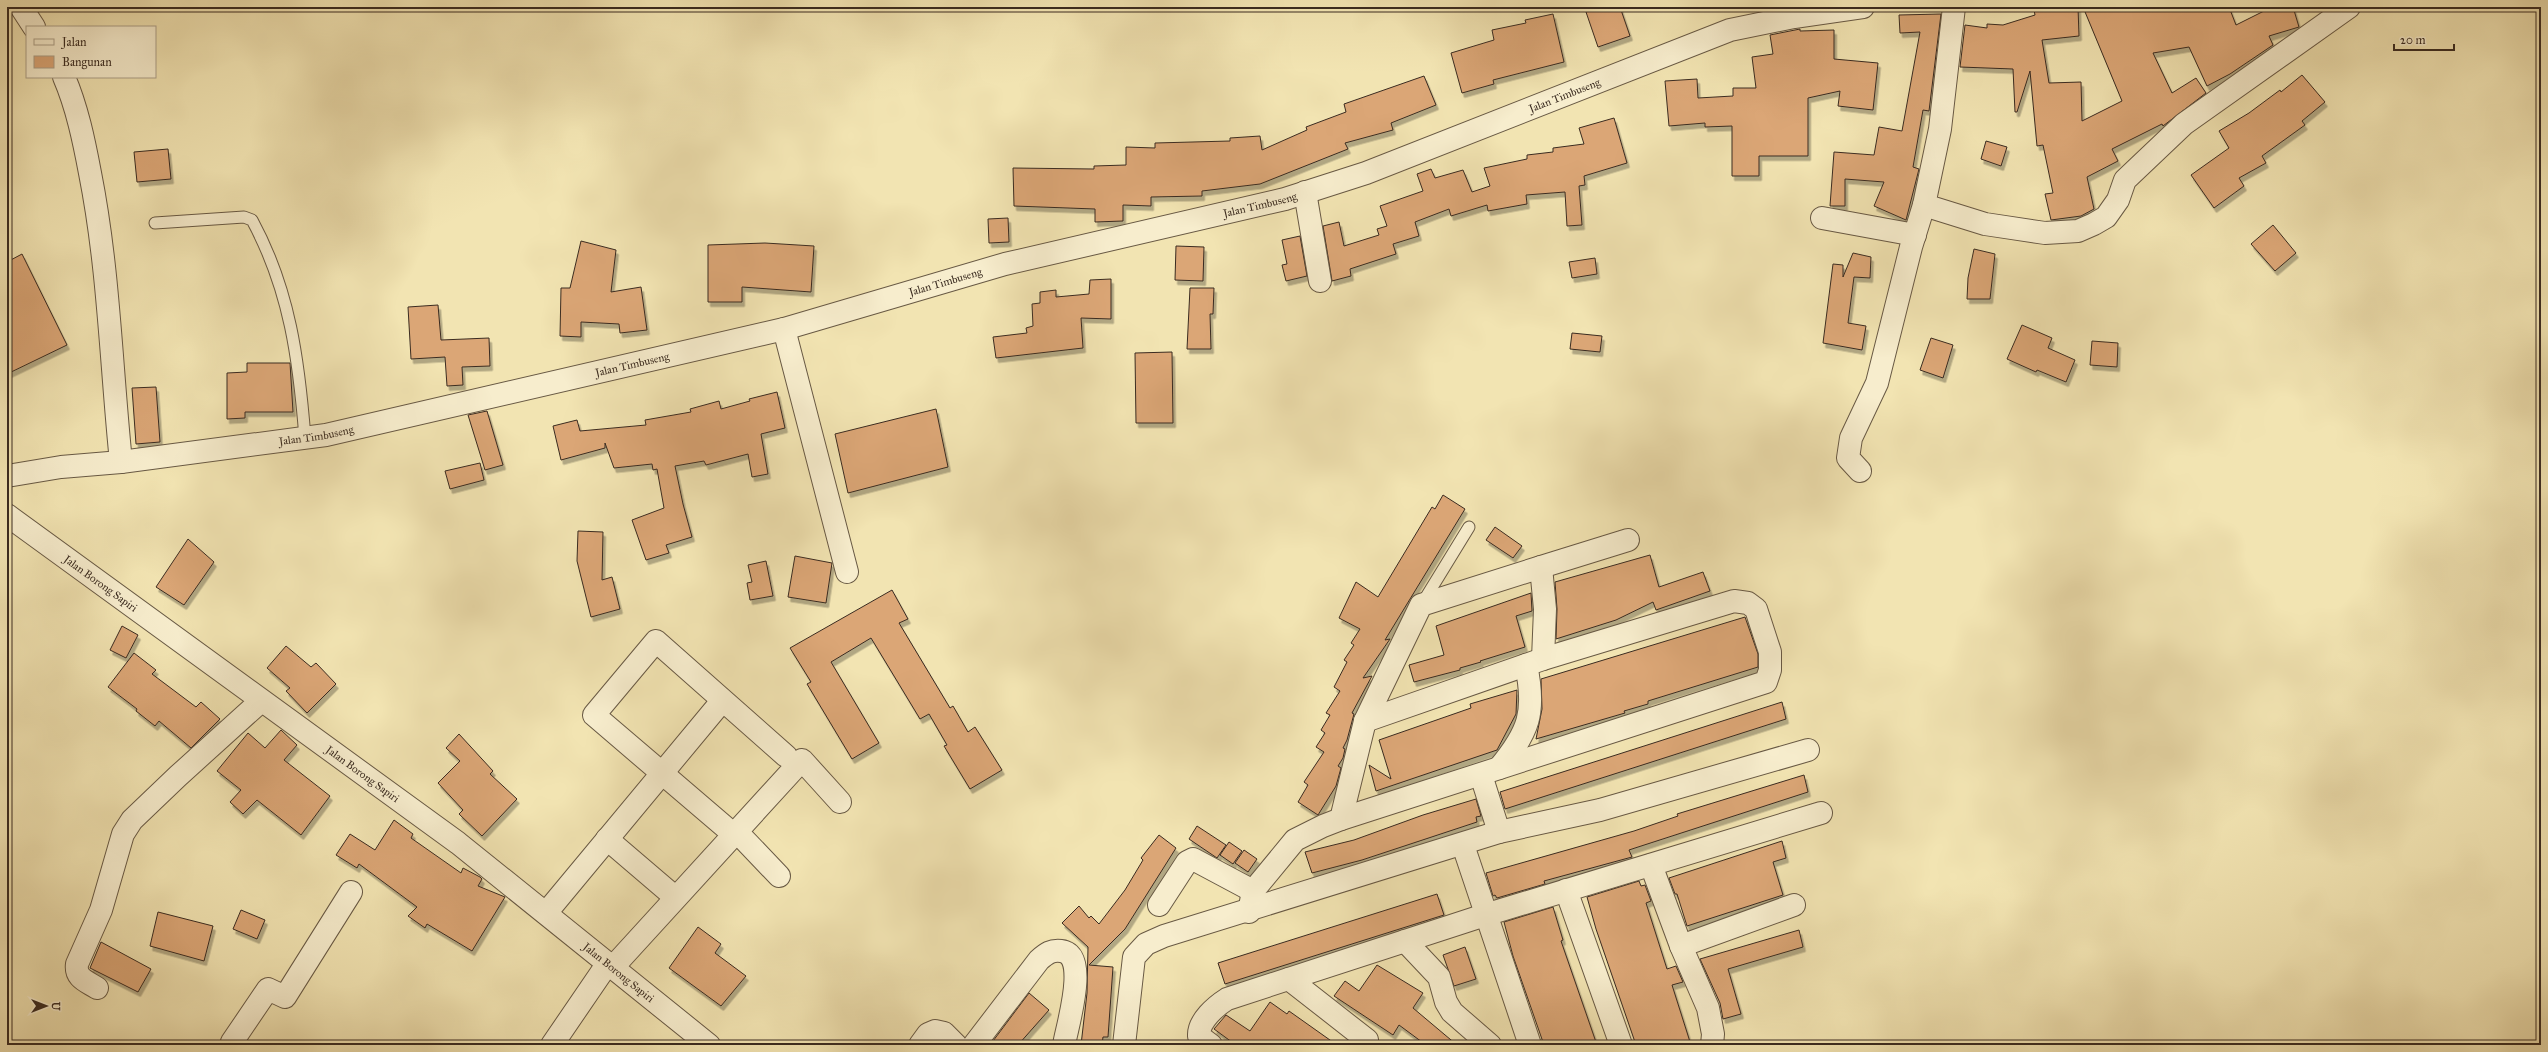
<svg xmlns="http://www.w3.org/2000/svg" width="2548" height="1052" viewBox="0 0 2548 1052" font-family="'IM FELL Great Primer',serif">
	<defs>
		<filter id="shadow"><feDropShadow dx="2.5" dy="4.5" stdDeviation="0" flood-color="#0004"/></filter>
	</defs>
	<rect width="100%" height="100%" fill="#f2e4b2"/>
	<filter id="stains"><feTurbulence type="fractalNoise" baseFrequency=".005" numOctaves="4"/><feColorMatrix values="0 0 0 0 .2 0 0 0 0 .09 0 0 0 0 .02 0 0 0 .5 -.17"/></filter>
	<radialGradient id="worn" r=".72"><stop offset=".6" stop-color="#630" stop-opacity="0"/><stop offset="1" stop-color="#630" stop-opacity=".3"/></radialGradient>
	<g fill="#dba676" stroke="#3a2b20" filter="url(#shadow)">
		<polygon points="1602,7 1620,7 1630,36 1598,47 1586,12"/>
		<polygon points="2046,7 2078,7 2079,36 2042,40 2049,83 2081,82 2082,121 2122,101 2083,7 2229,7 2236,25 2272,7 2293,7 2299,27 2269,36 2273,45 2230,74 2207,86 2189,47 2153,53 2172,93 2196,78 2206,93 2163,126 2162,124 2112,149 2118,161 2087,177 2094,209 2081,216 2051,220 2045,194 2053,193 2043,145 2037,146 2030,71 2017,112 2015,112 2013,69 1960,67 1965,25 1987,28 1987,24 2003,25 2035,15 2034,10"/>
		<polygon points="1553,14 1564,62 1493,80 1494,84 1462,93 1451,53 1494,40 1492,30 1526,23 1525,20"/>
		<polygon points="1941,14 1929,111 1923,110 1913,167 1919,169 1906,220 1874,206 1884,182 1845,179 1845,206 1830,206 1834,152 1874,155 1879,127 1902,131 1920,32 1900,33 1899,15"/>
		<polygon points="1800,29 1800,31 1834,30 1834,59 1878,63 1873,110 1838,106 1840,91 1808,98 1808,156 1759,156 1759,176 1732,176 1732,126 1705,127 1705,123 1669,126 1665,81 1697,79 1698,98 1733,96 1733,88 1756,88 1752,57 1773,54 1770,35"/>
		<polygon points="2302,75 2325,102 2302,121 2305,125 2262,156 2266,163 2239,178 2244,186 2214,208 2191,175 2229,148 2219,131 2249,113 2280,90 2281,92"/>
		<polygon points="1424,76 1436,105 1391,123 1393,130 1345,143 1348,149 1260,184 1202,191 1202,196 1151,197 1151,206 1123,205 1123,221 1095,222 1095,209 1014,206 1013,168 1094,169 1094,166 1126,165 1126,147 1155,148 1155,143 1230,141 1230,138 1260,136 1262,150 1307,130 1306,127 1346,112 1344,104"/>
		<polygon points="1614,118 1627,163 1584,176 1585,185 1579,186 1582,225 1567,226 1565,192 1526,195 1527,204 1488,211 1487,205 1451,216 1449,209 1415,222 1419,236 1393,244 1396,254 1350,269 1351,276 1332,281 1323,226 1339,222 1344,246 1379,235 1377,229 1387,226 1380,206 1423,191 1417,174 1431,169 1435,178 1463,170 1472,192 1490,186 1484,168 1527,159 1527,155 1553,152 1553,148 1584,144 1579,128"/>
		<polygon points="1986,141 2007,147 2001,166 1981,159"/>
		<polygon points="168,149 171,179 137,182 134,152"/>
		<polygon points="1008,218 1009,242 989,243 988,219"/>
		<polygon points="2273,225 2296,253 2275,271 2251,244"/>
		<polygon points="1300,236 1307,276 1286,281 1282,265 1287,264 1282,240"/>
		<polygon points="581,241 616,250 611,292 641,287 647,330 620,333 619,324 581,322 581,337 560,336 561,288 570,288"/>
		<polygon points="765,243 814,246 811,292 742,287 742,302 708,302 708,245"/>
		<polygon points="1176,246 1204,247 1203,281 1175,280"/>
		<polygon points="1974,249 1995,254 1990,299 1967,299 1968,278"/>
		<polygon points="1853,253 1871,257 1870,278 1854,277 1848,323 1866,326 1862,350 1823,343 1833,264 1843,265 1843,277"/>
		<polygon points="22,254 67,345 7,374 7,262"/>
		<polygon points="1595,258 1597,274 1572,278 1569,262"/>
		<polygon points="1111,279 1111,319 1081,318 1083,348 996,358 993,337 1027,333 1026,328 1033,326 1032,304 1040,303 1040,292 1056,290 1056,297 1089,294 1090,280"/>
		<polygon points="1190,288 1214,288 1213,314 1210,314 1211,349 1187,349"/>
		<polygon points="438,305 441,340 489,338 490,366 462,367 463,385 447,386 445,357 411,359 408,307"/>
		<polygon points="2022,325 2052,338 2048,348 2075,360 2066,382 2037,370 2036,372 2007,359"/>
		<polygon points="1572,333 1602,336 1600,352 1570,349"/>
		<polygon points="1931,338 1953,345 1943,378 1920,370"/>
		<polygon points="2092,341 2118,343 2117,367 2090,365"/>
		<polygon points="1172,352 1173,423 1136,423 1135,353"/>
		<polygon points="247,363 290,363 293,412 245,412 245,418 227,419 227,373 247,372"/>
		<polygon points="156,387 160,442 136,444 132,388"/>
		<polygon points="777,392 785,428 761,434 768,474 752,477 748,454 706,465 704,461 675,466 683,504 692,537 666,545 669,553 646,560 632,520 664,508 657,469 653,470 652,464 614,468 605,443 605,448 561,460 553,426 577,420 580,431 646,425 645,420 691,412 690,409 719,401 721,409 750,401 749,399"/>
		<polygon points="936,409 948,467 848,493 835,434"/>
		<polygon points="487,411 503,465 485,470 468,415"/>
		<polygon points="480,463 484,480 450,489 445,471"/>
		<polygon points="1443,495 1465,509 1385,640 1390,639 1363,678 1372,676 1352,713 1354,714 1347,740 1343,748 1345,749 1343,758 1338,766 1341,768 1336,786 1318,815 1298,802 1308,785 1304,782 1324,752 1316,747 1325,733 1321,730 1330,715 1326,713 1340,691 1334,687 1347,662 1344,660 1354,645 1351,643 1360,629 1339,618 1356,582 1378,597 1432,507 1435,509"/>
		<polygon points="1495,527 1522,546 1513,558 1486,540"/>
		<polygon points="578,531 603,532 602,580 612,577 620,609 591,617 577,561"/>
		<polygon points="188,539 214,562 184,605 156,587"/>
		<polygon points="1650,555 1659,587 1703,572 1710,591 1656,610 1653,602 1616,620 1556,639 1557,609 1555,582"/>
		<polygon points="795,556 832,563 826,603 788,597"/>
		<polygon points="766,561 773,596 750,600 747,583 752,582 748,565"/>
		<polygon points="892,590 908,619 899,623 950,708 953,706 968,732 975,727 1002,770 970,789 944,746 947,745 929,714 920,719 871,638 831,662 879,743 852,759 807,684 811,682 790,648"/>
		<polygon points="1531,593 1532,611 1516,616 1525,647 1480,661 1481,662 1460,668 1460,670 1414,682 1409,665 1444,655 1436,626"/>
		<polygon points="1745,617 1758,654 1758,667 1648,701 1648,704 1624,711 1625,713 1536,739 1542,709 1541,679"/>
		<polygon points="122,626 138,635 126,658 110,650"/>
		<polygon points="286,646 311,667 316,663 336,684 307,713 286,691 290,688 267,668"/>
		<polygon points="134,653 156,670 152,674 196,707 201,702 220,719 191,748 159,721 155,726 136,711 137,709 108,687"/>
		<polygon points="1517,690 1516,714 1497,750 1376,791 1369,765 1391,779 1379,740 1471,708 1470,704"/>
		<polygon points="1782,702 1786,719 1505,809 1500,792"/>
		<polygon points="281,730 297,745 284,760 330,796 301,835 257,800 243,814 230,802 241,790 217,771 248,733 265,748"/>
		<polygon points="459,734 493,771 490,774 517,799 482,836 459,814 463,810 438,783 460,761 446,748"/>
		<polygon points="1804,775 1808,792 1635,848 1629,850 1632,857 1544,881 1545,884 1497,898 1495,895 1493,896 1486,873 1634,831 1678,816 1677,814"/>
		<polygon points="1476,799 1481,816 1476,817 1477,822 1362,860 1312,873 1305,852 1354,840 1423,815"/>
		<polygon points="394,820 413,834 411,838 461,873 463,868 480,877 482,879 478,886 505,897 472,951 427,924 425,928 408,916 417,907 359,864 357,868 336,855 350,834 375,850"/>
		<polygon points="1197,826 1226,845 1217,858 1189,839"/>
		<polygon points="1159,835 1176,848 1125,929 1089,965 1113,967 1108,1037 1103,1037 1102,1045 1081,1045 1087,993 1088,947 1062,923 1079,906 1089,918 1091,916 1099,924 1125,890 1143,860 1141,858"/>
		<polygon points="1782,841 1786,858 1773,862 1783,895 1687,926 1677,894 1675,894 1669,878"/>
		<polygon points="1229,842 1242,851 1233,864 1220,855"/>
		<polygon points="1244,850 1257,859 1248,872 1235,863"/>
		<polygon points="1639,881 1641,886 1645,885 1651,901 1646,903 1667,969 1676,966 1683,982 1672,985 1691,1045 1636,1045 1596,929 1587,897"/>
		<polygon points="1437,894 1444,915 1225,984 1218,963"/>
		<polygon points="1553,907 1563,940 1561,941 1597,1045 1544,1045 1513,956 1504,922"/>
		<polygon points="241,910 265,920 257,939 233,929"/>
		<polygon points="158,912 213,926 204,961 150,946"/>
		<polygon points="698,927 721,944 715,953 746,976 721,1006 669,968"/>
		<polygon points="1799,930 1803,947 1728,969 1741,1014 1723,1019 1720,1003 1700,959"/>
		<polygon points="101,942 151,969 138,992 90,968"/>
		<polygon points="1465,947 1476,979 1454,986 1443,955"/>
		<polygon points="1377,965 1423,993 1413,1008 1457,1045 1426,1045 1399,1025 1393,1035 1334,996 1345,981 1359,991"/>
		<polygon points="1029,993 1049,1010 1018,1045 990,1045"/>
		<polygon points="1270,1002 1287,1014 1289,1011 1337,1045 1236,1045 1214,1029 1226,1015 1250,1031"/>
	</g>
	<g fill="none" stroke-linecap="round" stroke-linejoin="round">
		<g stroke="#685944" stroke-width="13">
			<g id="lane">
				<path d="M155 223 244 217 252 220C290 290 299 361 305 438"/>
				<polyline points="1423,602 1469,527"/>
			</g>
		</g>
		<g stroke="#685944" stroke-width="24">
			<g id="street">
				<polyline points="21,7 34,27"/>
				<polyline points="1954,7 1940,129 1924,205 1985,224 2045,233 2078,231 2094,224 2106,217 2118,200 2125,180 2184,124 2349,7"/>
				<path d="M64 77C77 107 84 141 90 173 109 269 111 365 121 462"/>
				<polyline points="1305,192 1320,281"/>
				<polyline points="1822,218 1915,235"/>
				<polyline points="784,329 847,572"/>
				<polyline points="1860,471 1848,458 1851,438 1877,383 1911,247 1924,205"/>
				<path id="s1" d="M7 476 61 467 121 462 326 435 784 329 1005 264 1285 199 1366 173 1730 30 1794 17 1863 7"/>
				<path id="s2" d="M7 515 458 843 709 1045"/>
				<polyline points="1541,567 1628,540"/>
				<path d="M1499 768C1529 732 1536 712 1526 665"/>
				<polyline points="1481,775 1499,832"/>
				<polyline points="1341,819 1766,682 1770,670 1770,652 1756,609 1748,603 1734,601 1543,659 1365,721"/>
				<polyline points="725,827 594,715 656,641 786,756"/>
				<polyline points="737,832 779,876"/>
				<polyline points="607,839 669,892"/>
				<polyline points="1463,845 1530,1045"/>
				<polyline points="1651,865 1681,946 1708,1008 1713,1034 1712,1045"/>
				<polyline points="1566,890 1621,1045"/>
				<polyline points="1159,905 1187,862 1193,859 1253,891"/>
				<polyline points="1249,912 1253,891 1295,840 1323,826 1341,819 1365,721 1421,605 1541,567 1545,609 1543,659"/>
				<polyline points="546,913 722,701"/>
				<polyline points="1405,941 1439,977 1446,1002 1452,1012 1490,1045"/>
				<polyline points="1681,946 1794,905"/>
				<polyline points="613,967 802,760 840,802"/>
				<polyline points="1289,979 1367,1040"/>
				<path d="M97 988C86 981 75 978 77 964L101 910 123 834 132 820 178 776 261 701"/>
				<polyline points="237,1045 232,1042 268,989 285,997 351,892"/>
				<polyline points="552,1045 608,963"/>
				<polyline points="920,1045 928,1034 935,1031 944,1033 956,1045"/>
				<path d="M974 1045 1039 960C1047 953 1051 950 1061 951 1090 954 1067 1026 1064 1045"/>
				<polyline points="1124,1045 1134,957 1146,944 1164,936 1499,832 1600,810 1808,750"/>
				<path d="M1211 1045 1199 1036C1198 1021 1216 1006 1227 999L1485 915 1821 813"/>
			</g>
		</g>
		<use href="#lane" stroke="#f7edcd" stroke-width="11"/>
		<use href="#street" stroke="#f7edcd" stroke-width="22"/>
	</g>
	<g text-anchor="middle" stroke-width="3" stroke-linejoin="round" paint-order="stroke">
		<g font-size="11" fill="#3a2b20" stroke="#f7edcd">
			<text dy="4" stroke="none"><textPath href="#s1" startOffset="1608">Jalan Timbuseng</textPath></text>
			<text dy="4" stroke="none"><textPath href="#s1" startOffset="1284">Jalan Timbuseng</textPath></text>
			<text dy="4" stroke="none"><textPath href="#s1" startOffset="960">Jalan Timbuseng</textPath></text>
			<text dy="4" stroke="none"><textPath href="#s1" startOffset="636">Jalan Timbuseng</textPath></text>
			<text dy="4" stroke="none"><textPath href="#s1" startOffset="312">Jalan Timbuseng</textPath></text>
			<text dy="4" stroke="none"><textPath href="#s2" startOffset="116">Jalan Borong Sapiri</textPath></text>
			<text dy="4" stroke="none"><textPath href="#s2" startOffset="440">Jalan Borong Sapiri</textPath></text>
			<text dy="4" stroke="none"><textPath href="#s2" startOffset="764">Jalan Borong Sapiri</textPath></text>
		</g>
	</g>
	<rect width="2548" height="1052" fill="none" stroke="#f2e4b2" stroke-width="24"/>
	<rect x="8" y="8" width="2532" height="1036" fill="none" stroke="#3a2b20" stroke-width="2"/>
	<rect x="12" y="12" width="2524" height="1028" fill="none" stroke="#3a2b20"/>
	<rect x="26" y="26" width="130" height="52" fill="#f7edcd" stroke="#ab9f88"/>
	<rect x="34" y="39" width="20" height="6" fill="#f7edcd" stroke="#ab9f88"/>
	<text x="62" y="46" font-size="12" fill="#3a2b20">Jalan</text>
	<rect x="34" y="56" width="20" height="12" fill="#dba676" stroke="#ab9f88"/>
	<text x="62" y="66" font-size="12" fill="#3a2b20">Bangunan</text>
	<g transform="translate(46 1006) rotate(90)" stroke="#f7edcd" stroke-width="3" paint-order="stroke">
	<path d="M0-3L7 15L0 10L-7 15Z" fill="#3a2b20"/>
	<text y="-6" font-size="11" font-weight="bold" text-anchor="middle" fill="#3a2b20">U</text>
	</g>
	<path d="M2394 44v6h60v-6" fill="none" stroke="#3a2b20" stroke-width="2"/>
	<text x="2400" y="44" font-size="12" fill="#3a2b20" stroke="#f7edcd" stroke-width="3" paint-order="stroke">20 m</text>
	<rect width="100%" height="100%" filter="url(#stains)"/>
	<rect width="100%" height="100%" fill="url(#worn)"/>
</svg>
